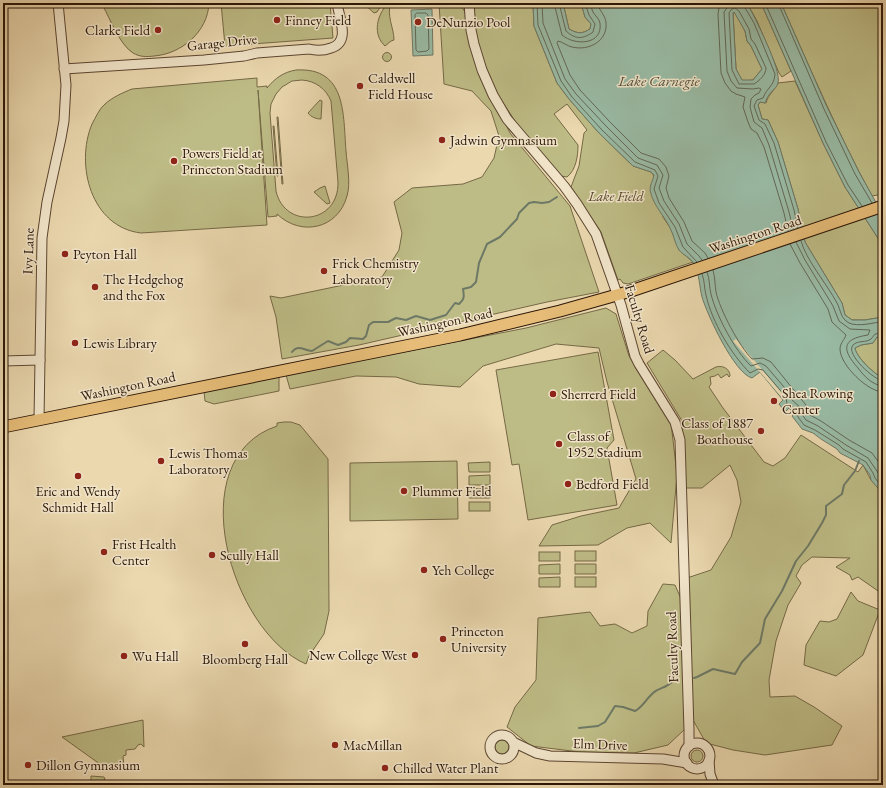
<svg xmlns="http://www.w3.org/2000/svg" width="886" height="788" viewBox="0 0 886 788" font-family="'EB Garamond',serif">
	<rect width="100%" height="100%" fill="#ebd8af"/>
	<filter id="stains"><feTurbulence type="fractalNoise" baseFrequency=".005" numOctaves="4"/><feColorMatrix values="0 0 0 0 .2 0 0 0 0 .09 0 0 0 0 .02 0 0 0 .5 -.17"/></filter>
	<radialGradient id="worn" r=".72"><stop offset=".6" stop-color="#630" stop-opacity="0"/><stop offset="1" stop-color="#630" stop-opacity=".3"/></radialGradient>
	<g fill="#bebc86" stroke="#756946" fill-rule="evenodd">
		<path d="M96 3H209C208 32 181 54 154 56 146 57 140 57 133 53 120 45 110 19 103 6L99 8Z"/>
		<polygon points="221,3 330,3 333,38 225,46"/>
		<polygon points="363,3 383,3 377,12 374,13"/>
		<path d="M388 3H391C386 15 394 28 394 40L391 41 385 46C372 34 377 15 388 3Z"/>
		<polygon points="439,3 459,3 465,12 489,91 510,133 570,206 599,292 547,302 359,345 282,359 276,317 270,296 281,298 382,277 399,250 402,233 394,202 412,188 463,184 482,177 494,158 499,136 491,111 472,91 444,84"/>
		<path d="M472 3H533L534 26 557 83 569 99 599 133 633 166 651 172 654 176V179L663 217 671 229 679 250 693 262 628 284 623 283 620 279 618 280 601 232 571 187 579 166 584 133 587 130 567 104 554 114 578 145C578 156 576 170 567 177L561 176 519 127 494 89 486 71 474 35Z"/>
		<path d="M563 3H581L585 17 591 24 590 29C582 34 578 34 569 29Z"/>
		<polygon points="747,3 761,3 791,71 782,77 779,73 757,21"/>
		<path d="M781 3H883V194L872 196C838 134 810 68 781 3Z"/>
		<polygon points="735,12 745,31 747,41 751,46 762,69 753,80 742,81 736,69 733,13"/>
		<circle cx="387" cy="57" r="4.5"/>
		<path d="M296 70C347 67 343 115 346 151 347 165 351 183 347 196 338 229 301 237 277 214V216L268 217 258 90 267 225 141 233C91 227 75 165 92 124 96 117 99 109 105 104 113 97 122 93 132 89L257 78V87L267 86V88C275 78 284 72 296 70ZM302 80C316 81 326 89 331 101L338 182C339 224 285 230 276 191L270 113 271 104 276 94 282 87 292 81Z"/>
		<path d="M795 81 823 143 845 187 883 246V317L865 320H852L845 315 842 303 805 242 798 209 778 142 768 120 762 119 758 105 760 102 766 103C768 95 774 91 778 83Z"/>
		<path d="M320 100 322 101 321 119C316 119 311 117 308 113Z"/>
		<polygon points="277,117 278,117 283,184 282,184"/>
		<polygon points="273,126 274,126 278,176 277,176"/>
		<polygon points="325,186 330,203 327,204 314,192 320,188"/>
		<polygon points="606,308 616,314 629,356 671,423 677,475 671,543 650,523 627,528 598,545 539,546 552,525 581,516 619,508 636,479 607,382 599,348 556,344 483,366 460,387 419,384 396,377 356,376 290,389 286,375 526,328"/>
		<path d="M877 337H883V378C875 375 856 357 855 348L861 345 873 343Z"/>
		<path d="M663 350 675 360 693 379 716 367C723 365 730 369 730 376L729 377 727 374 721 378 718 374 715 376 710 377 711 384 709 387 723 408 764 462 773 466 785 458 801 435 858 472 863 465 871 480 883 493V602L878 601 881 593 858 577 852 580 850 575 836 567 850 558 812 557 802 565 796 576 801 583 788 605 776 641 769 680 770 697 795 696 814 707 842 726 832 745 765 755 733 750 706 743 693 720 687 578 711 570 731 537 741 502 737 480 730 465 702 488H685L682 421 647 363Z"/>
		<polygon points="598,352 614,440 607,448 617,505 528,520 519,464 512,465 496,370"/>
		<polygon points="279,377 279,391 214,404 205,401 204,391"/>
		<path d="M284 422H291L300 425 328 459 329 611 324 634 309 656 306 664C231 632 179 459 277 426V423Z"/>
		<polygon points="457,461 458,519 350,521 350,463"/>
		<polygon points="490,462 490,472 469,472 468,463"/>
		<polygon points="490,475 490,485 469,485 469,476"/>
		<polygon points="490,488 490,498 469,498 469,489"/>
		<rect x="469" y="502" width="21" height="9"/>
		<rect x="575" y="551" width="21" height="10"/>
		<rect x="539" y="552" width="21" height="9"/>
		<polygon points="560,564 560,574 539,574 539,565"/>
		<polygon points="596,564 596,574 575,574 575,564"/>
		<polygon points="560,577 560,587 539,587 539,578"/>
		<rect x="575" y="577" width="21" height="10"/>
		<polygon points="663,584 675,585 682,601 685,729 668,745 634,753 580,752 531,746 507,727 515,707 536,680 538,618 590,612 600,626 615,624 632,633 647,626 648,611"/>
		<polygon points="851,592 858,601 880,610 863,655 836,676 804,665 806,645 820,621 829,622 837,619"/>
		<polygon points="143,720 144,747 141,744 138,745 135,749 126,750 126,755 123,756 124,768 104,767 62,737"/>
		<circle cx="502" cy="747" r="7"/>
		<circle cx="697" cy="756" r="6"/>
		<polygon points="91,776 104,777 105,779 100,785 91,785"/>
	</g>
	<g fill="#99bba5" stroke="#6d7966" fill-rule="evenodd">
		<path d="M533 3H563L569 29C578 34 582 34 590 29L591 24 585 17 581 3H747C754 16 782 70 778 83 777 88 772 90 769 95 767 97 766 101 765 103L760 102 758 105 762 119 768 120 778 142 798 209 805 242 842 303 845 315 852 320H865L883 317V337H877L873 343 861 345 855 348C856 357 875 375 883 378V494L871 480 870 475 863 465 840 453 837 449 821 439 813 433 802 429 792 416 794 414 789 408 785 412 779 404 783 400 760 372 752 378C734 373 707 314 702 297 699 285 700 276 694 264 691 258 683 255 679 250 675 244 674 236 671 230 665 216 653 206 650 190 650 184 653 181 654 175L651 172 633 166 599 133 569 99 557 83 534 26ZM734 12 745 31 747 41 751 46 762 69 753 80H742L736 69 733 13Z"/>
		<polygon points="761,3 781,3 827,107 859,172 883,215 883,246 845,187 823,143"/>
		<polygon points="432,9 433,55 413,56 411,10"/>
	</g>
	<polygon fill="#ebd8af" points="736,339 786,398 784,400 733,341"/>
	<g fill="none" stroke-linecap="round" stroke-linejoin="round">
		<g stroke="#626856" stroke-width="1">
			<polyline points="537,3 538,25 561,81 572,97 602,130 635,162 655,170 658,176 654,189 659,203 675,227 683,247 697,262"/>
			<polyline points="542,3 543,23 565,79 576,94 606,126 638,158 657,165 663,175 659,188 664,201 679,224 687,244 699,256 702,260"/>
			<path d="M554 3 562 35C575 46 603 45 600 23 599 18 595 16 593 12 592 10 591 6 590 3"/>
			<path d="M559 3 566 31C576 40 583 39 593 32L595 24 589 15 585 3"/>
			<path d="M597 3C599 10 605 15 606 22 608 42 588 51 572 47 567 46 563 42 558 41L557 43 570 75 580 90 610 122 641 153 659 159 666 167 669 176 666 188 669 198 684 222 692 241 705 253 708 258"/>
			<polyline points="722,3 719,8 718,14 721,73 725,83 731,91 736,94 745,97 743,107 748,122 751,129 757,133 764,147 784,213 788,231"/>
			<polyline points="738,3 729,5 724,12 727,71 731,81 737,88 753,89 759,88 761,89 759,93 755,95 751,99 750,107 754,122 762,128 769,145 789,212 793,229"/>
			<path d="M743 3 744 6 754 23 775 74C774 87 767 87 763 98L757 100 754 106 759 120 765 124 774 143 794 210 798 228"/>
			<polyline points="765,3 826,142 848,185 862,206"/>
			<polyline points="778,3 824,109 855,174 872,203"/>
			<path d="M735 8 739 11 749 29 751 39 755 44 766 68C766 75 759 81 754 84H739L732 70 729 13 731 10Z"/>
			<polygon points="417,13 426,13 428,15 429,49 427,51 418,52 416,50 415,15"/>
			<path d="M801 241C806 260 827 284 837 303 841 310 840 318 849 323 857 327 875 323 883 321"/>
			<path d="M796 242 805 260 833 306 839 321 850 329 870 330 868 335C841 339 842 350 858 368 864 376 872 385 883 386"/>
			<path d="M790 244 800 263 828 309 832 322 846 335C845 339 840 343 840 349 840 365 868 392 883 392"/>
			<path d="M713 270C715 277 715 285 716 292 720 310 739 346 752 359L763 358 771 362 806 405 810 415 821 421 849 440 872 453 883 468"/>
			<path d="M707 272C710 279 709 287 711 294 716 315 735 351 751 366L760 363 766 366 790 394 792 400 801 408 803 416 806 420 818 426 846 445 868 458 883 480"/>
			<path d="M702 274C705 281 704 288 706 295 712 322 731 354 750 373L758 369 763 370 786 397 787 404 791 405 796 410 798 417 804 425 815 430 839 445 843 449 866 462 873 473 875 478 883 488"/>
			<path d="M883 333 875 334C874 335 873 337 871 339 866 343 858 340 853 345 845 354 874 380 883 381"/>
		</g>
		<g stroke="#6d7966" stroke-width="2">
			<path d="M292 352C298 344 303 350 312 351L328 341 338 345 346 342 350 338 363 339 366 336 369 325 373 322H388L396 318 406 320 416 316 430 320 446 315 455 303 459 304C465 299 464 296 463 289L471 287 476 282 479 263 487 244 500 237 517 219 519 213 529 203 534 202 542 203 549 202 557 197"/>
			<polyline points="694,678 697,677 713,669 735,674 742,662 760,643 765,619 782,591 796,561 808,546 822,523 826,515 826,506 842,494 844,485 855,471 859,461"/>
			<path d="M579 728 598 726 605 722 615 706 623 707 635 711C643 707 646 699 653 693 659 687 666 689 674 680L677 679"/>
		</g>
		<g stroke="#5c4631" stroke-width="11">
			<g id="minor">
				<polyline points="469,3 471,30 474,44 482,70 493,95 507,119 564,186 577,204 596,234 621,305 635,356 639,364 675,422 680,440 689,730 689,746"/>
				<path d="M64 69 204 60 244 56 257 53 309 49C317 51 323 51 331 48 351 42 339 18 337 3"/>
				<polyline points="3,361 40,360"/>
				<polyline points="39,420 42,238 47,202 61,138 64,121 66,85 58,3"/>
				<circle cx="502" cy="747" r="12"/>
				<polyline points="513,742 536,753 550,756 663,759 687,763"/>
				<circle cx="697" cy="756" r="13"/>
				<polyline points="709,760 710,774 714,785"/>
			</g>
		</g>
		<g stroke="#2c1607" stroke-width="13">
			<polyline id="major" points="3,427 460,335 560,311 631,291 883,206"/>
		</g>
		<use href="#minor" stroke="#f2e6cb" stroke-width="9"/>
		<use href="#major" stroke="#e6bc78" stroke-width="11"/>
	</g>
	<g fill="#8f2418" stroke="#f2e6cb" stroke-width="1.5">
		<circle cx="277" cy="20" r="4"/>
		<circle cx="418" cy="22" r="4"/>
		<circle cx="158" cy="30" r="4"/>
		<circle cx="360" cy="86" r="4"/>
		<circle cx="442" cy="140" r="4"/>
		<circle cx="174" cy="161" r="4"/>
		<circle cx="65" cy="254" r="4"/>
		<circle cx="324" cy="271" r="4"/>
		<circle cx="95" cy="287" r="4"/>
		<circle cx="75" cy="343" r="4"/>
		<circle cx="553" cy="394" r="4"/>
		<circle cx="774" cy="401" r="4"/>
		<circle cx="761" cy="431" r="4"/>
		<circle cx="559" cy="444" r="4"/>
		<circle cx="161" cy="461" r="4"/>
		<circle cx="78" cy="476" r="4"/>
		<circle cx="568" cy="484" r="4"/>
		<circle cx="404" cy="491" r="4"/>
		<circle cx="104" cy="552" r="4"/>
		<circle cx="212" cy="555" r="4"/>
		<circle cx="424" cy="570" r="4"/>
		<circle cx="443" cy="639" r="4"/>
		<circle cx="245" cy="644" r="4"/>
		<circle cx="415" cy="655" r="4"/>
		<circle cx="124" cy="656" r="4"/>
		<circle cx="335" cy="745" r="4"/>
		<circle cx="28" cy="765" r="4"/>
		<circle cx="385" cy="768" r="4"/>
	</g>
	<g text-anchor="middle" stroke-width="3" stroke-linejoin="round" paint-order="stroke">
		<g font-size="14" fill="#2c1607" stroke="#f2e6cb" text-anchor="start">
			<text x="285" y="25">Finney Field</text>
			<text x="426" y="27">DeNunzio Pool</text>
			<text x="150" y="35" text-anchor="end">Clarke Field</text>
			<text x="368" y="83">Caldwell<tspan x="368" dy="16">Field House</tspan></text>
			<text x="450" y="145">Jadwin Gymnasium</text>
			<text x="182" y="158">Powers Field at<tspan x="182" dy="16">Princeton Stadium</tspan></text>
			<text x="73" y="259">Peyton Hall</text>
			<text x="332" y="268">Frick Chemistry<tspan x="332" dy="16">Laboratory</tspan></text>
			<text x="103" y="284">The Hedgehog<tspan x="103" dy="16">and the Fox</tspan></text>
			<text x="83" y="348">Lewis Library</text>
			<text x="782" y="398">Shea Rowing<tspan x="782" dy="16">Center</tspan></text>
			<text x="561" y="399">Sherrerd Field</text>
			<text x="753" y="428" text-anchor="end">Class of 1887<tspan x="753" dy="16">Boathouse</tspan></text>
			<text x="567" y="441">Class of<tspan x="567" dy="16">1952 Stadium</tspan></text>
			<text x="169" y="458">Lewis Thomas<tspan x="169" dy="16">Laboratory</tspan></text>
			<text x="576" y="489">Bedford Field</text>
			<text x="78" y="496" text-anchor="middle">Eric and Wendy<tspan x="78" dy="16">Schmidt Hall</tspan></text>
			<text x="412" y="496">Plummer Field</text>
			<text x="112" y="549">Frist Health<tspan x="112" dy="16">Center</tspan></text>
			<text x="220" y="560">Scully Hall</text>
			<text x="432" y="575">Yeh College</text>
			<text x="451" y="636">Princeton<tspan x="451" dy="16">University</tspan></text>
			<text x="407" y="660" text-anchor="end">New College West</text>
			<text x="132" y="661">Wu Hall</text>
			<text x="245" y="664" text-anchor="middle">Bloomberg Hall</text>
			<text x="343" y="750">MacMillan</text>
			<text x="36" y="770">Dillon Gymnasium</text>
			<text x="393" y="773">Chilled Water Plant</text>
		</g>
		<g font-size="14" fill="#2c1607" stroke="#f2e6cb">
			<text transform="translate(222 42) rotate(-6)" y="5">Garage Drive</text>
			<text transform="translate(755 234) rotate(-18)" y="5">Washington Road</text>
			<text transform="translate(28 251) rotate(-88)" y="5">Ivy Lane</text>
			<text transform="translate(640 319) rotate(73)" y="5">Faculty Road</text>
			<text transform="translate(445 322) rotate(-12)" y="5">Washington Road</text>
			<text transform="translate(128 386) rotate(-12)" y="5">Washington Road</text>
			<text transform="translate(672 647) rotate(-92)" y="5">Faculty Road</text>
			<text transform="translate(600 744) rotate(2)" y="5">Elm Drive</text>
		</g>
		<g font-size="14" font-style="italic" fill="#58482d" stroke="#f2e6cb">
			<text x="616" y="201">Lake Field</text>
		</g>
		<g font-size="15" font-style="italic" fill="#52503e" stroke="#f2e6cb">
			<text x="659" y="86">Lake Carnegie</text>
		</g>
	</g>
	<rect width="886" height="788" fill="none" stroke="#ebd8af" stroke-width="16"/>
	<rect x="4" y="4" width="878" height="780" fill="none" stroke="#2c1607" stroke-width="2"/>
	<rect x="8" y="8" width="870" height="772" fill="none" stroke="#2c1607"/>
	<rect width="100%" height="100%" filter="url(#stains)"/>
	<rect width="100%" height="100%" fill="url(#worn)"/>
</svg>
